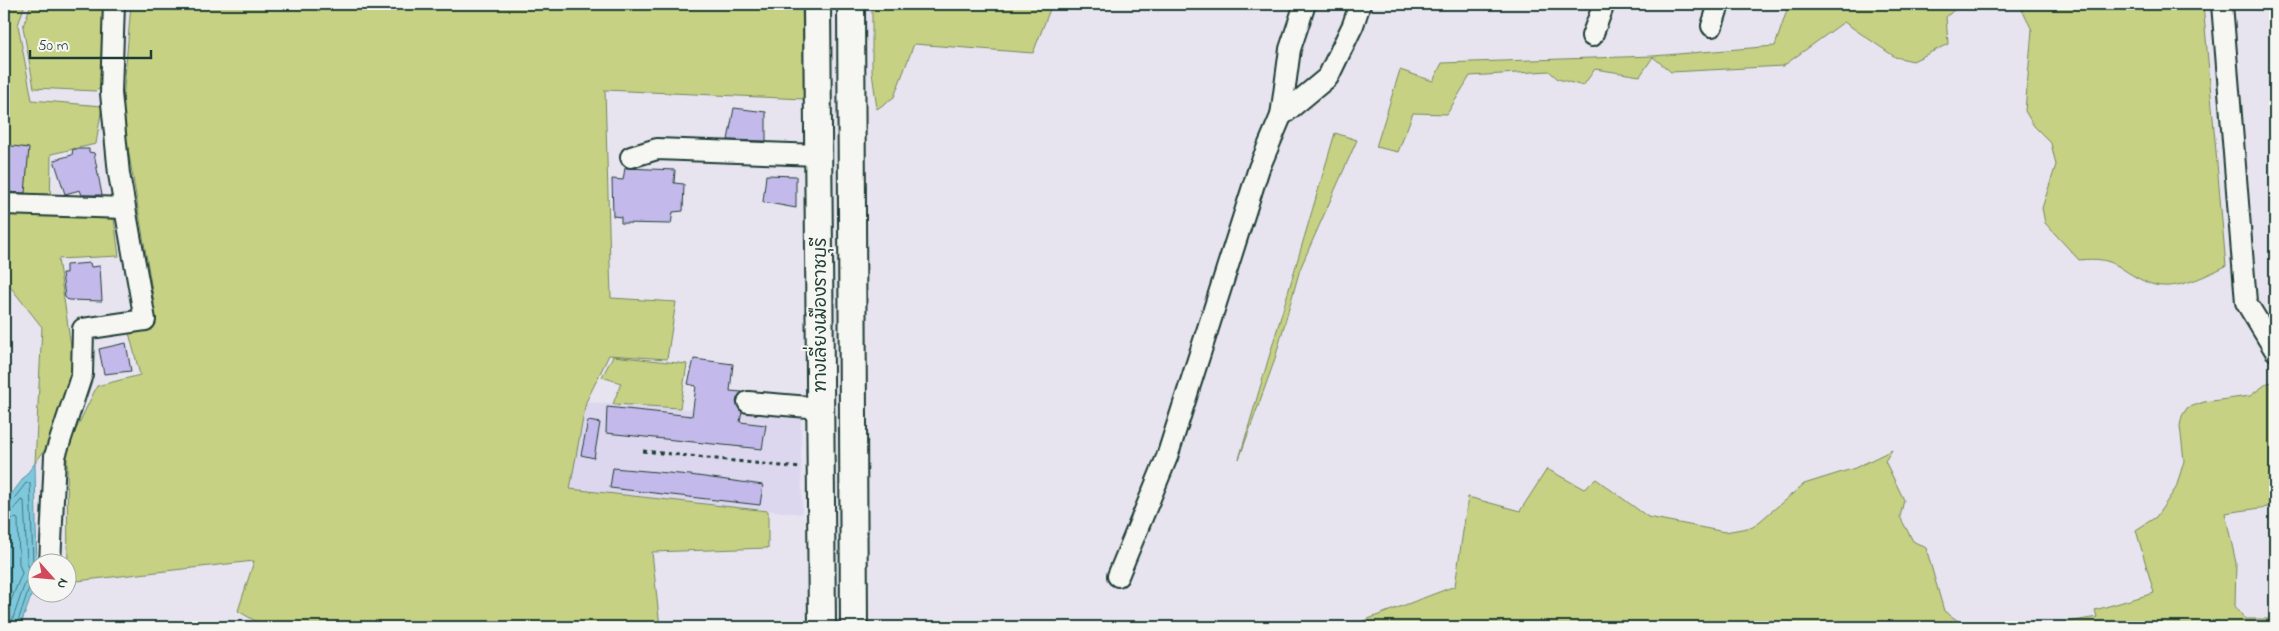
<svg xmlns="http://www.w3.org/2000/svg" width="2279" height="631" viewBox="0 0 2279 631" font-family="'Indie Flower','Playpen Sans Thai',sans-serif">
	<rect width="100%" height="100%" fill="#e7e4f0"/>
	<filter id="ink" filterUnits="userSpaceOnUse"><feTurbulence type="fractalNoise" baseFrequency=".02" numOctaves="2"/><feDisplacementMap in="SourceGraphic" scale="10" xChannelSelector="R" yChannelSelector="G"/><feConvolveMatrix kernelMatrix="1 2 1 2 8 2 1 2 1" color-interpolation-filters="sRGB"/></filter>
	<g filter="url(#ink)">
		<polygon fill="#dcd7ee" points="586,402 801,417 802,514 569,489"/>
		<g fill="#c6d184" stroke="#72875c">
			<polygon points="4,4 25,4 18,25 32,100 102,106 96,144 51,154 50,213 114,219 119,256 58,259 75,373 56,435 35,463 42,327 4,279"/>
			<polygon points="31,4 108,4 103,86 96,91 34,88 23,27"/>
			<polygon points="131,4 802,4 804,99 605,90 611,298 676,302 667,359 609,355 586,402 570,489 768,511 768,548 652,552 660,627 266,627 238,611 254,561 68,582 67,448 97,386 140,375 128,329 150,325 154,302 122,113"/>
			<polygon points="872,4 1052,4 1033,53 914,44 894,97 877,109 872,72"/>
			<polygon points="1789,4 1961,4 1946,17 1948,44 1913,61 1895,57 1844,22 1783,66 1671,72 1653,57 1640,76 1595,69 1583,86 1558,79 1549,71 1470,76 1447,114 1413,113 1398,152 1376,147 1400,70 1433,81 1442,63 1653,56 1775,46"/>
			<path d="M2019 4H2203L2226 266C2203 277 2172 294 2146 282 2116 269 2117 256 2079 260L2045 223 2042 208 2056 165 2051 143 2034 126 2025 111 2032 30Z"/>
			<polygon points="1335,133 1357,140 1300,269 1274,362 1239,459"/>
			<polygon points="613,356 687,364 680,408 613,404 621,383 602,377"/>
			<polygon points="2269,382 2275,384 2275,506 2225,513 2236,563 2235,606 2245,619 2275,619 2275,627 2040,627 2097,617 2095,610 2154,593 2136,530 2156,517 2176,488 2184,461 2180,426 2182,416 2187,408 2204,402 2250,396"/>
			<polygon points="1892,450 1885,461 1904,500 1900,517 1913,541 1926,548 1944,611 1967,627 1347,627 1455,586 1468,497 1520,511 1547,469 1584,489 1596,479 1648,517 1725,532 1753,527 1804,484 1855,468"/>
		</g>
		<polygon fill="#7ec8de" stroke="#58909a" points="35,463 37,580 20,627 4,627 4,504"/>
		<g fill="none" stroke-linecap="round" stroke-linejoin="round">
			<g stroke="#457578" stroke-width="1">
				<polyline points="4,506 9,505 26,483 30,483 33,563 38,568"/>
				<polyline points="4,513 12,511 21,500 24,501 27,563 32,574 25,583 10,627"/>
				<polyline points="4,520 15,518 18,519 19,564 22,573 4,618"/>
				<polyline points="16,627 30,585 38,581"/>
			</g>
		</g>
		<g fill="#c4b9eb" stroke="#1f3d34">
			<polygon points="734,108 766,112 766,141 728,140"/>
			<polygon points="4,145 29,148 25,193 4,192"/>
			<polygon points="73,149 89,149 89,152 94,153 102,195 82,195 80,190 65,194 54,160 72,155"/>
			<polygon points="625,168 675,170 674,183 684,184 683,211 673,212 671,224 621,223 621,217 613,216 612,179 623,180"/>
			<polygon points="766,175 796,176 796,208 763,202"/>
			<polygon points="90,263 91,267 100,266 102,301 68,300 65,297 62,273 66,273 66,265"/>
			<polygon points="126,343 131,371 104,374 99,349"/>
			<polygon points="694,359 733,364 730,391 742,392 736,402 742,412 740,422 766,425 762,449 606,433 607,407 692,416 696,386 688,384"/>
			<polygon points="588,421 600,423 594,458 581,455"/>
			<polygon points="613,468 690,475 763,485 760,505 610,488"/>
		</g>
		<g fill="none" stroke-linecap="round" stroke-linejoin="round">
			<g stroke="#1f3d34" stroke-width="24">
				<g id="minor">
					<polyline points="2222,4 2246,302 2275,350"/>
					<polyline points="1712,26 1719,4"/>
					<polyline points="1592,36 1604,4"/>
					<polyline points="1281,116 1328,77 1353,25 1360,4"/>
					<polyline points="631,157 657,149 819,155"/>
					<polyline points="4,204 125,208"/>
					<polyline points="748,402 821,408"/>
					<polyline points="50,564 55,456 82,374 83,329 145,320 119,174 111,93 114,4"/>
					<polyline points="1118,576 1167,457 1259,168 1281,116 1290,49 1305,4"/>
				</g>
			</g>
			<g stroke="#1f3d34" stroke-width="30">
				<g id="major">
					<polyline points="817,4 822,627"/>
					<polyline points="851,4 854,627"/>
				</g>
			</g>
			<polyline stroke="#1f3d34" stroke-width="3" stroke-dasharray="4 4" stroke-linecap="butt" points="643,451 800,468"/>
			<use href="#minor" stroke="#f6f6f2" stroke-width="20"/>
			<use href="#major" stroke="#f6f6f2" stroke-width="26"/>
		</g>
	</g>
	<g text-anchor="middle" stroke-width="4" stroke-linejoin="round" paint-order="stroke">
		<g font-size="18" fill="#1f3d34" stroke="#f6f6f2">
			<text transform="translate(820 315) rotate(-90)" y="6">ทางเลี่ยงเมืองราชบุรี</text>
		</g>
	</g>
	<rect width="2279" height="631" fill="none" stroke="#f6f6f2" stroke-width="20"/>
	<rect x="10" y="10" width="2259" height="611" fill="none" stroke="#1f3d34" stroke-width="2" filter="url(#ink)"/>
	<g transform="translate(52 578) rotate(117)"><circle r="24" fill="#f6f6f2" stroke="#a0aca6"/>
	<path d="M0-4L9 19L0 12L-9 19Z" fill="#d1495b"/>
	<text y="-8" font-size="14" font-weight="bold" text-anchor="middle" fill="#1f3d34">N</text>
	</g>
	<path d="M30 50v8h121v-8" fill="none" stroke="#1f3d34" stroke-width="2.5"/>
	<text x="38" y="50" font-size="15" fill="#1f3d34" stroke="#f6f6f2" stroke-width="4" paint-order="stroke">50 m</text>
</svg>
